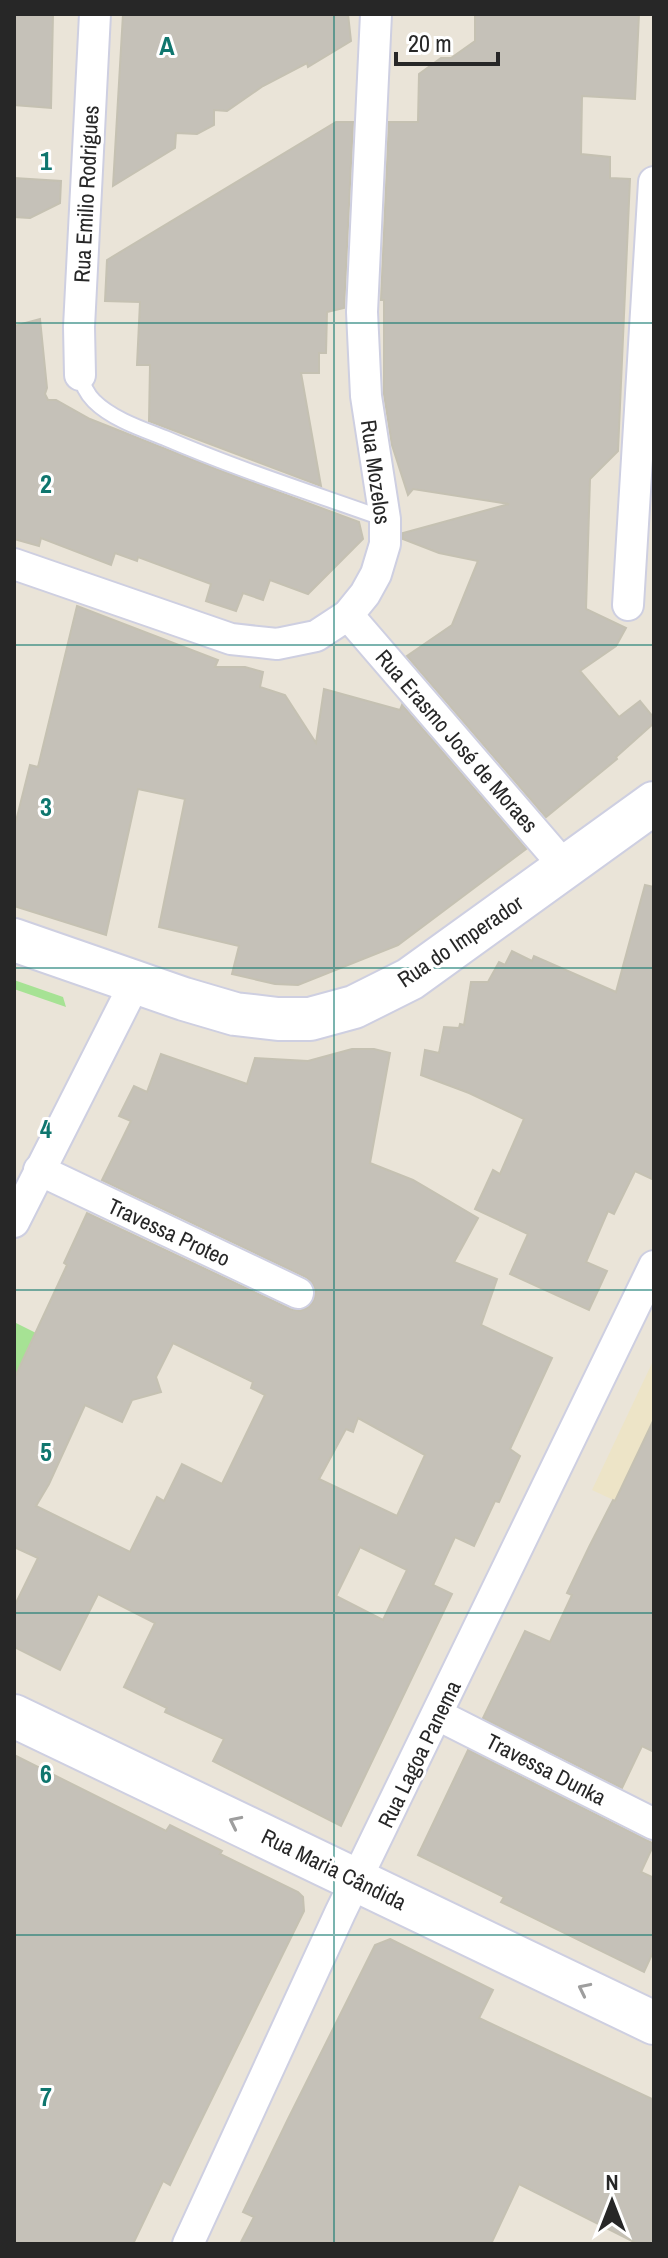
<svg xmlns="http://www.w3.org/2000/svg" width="668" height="2258" viewBox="0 0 668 2258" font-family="'Archivo Narrow',sans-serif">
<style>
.education{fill:#ede4c7}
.green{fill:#a6e294}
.building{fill:#c5c1b8;stroke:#c5c1b2;stroke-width:2;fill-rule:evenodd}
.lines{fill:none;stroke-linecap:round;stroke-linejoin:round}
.lane-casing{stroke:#cecfe1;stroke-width:18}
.street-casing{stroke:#cecfe1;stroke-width:34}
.secondary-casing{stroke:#cecfe1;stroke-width:46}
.lane{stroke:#fff;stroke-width:14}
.street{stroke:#fff;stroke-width:30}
.secondary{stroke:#fff;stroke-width:42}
.oneway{stroke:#9e9e9e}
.grid{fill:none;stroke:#0f766e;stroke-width:2;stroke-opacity:0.55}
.labels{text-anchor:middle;stroke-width:6;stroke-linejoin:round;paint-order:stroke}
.street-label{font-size:22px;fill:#272727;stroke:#fff}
.grid-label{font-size:26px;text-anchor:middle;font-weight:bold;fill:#0f766e;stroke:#fff;stroke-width:6;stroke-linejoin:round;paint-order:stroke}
</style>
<rect width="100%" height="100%" fill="#eae4d8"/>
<path class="education" d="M 654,1359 L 654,1519 L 592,1490 Z"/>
<g class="green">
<path d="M 14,980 L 63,997 L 66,1007 L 14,989 Z"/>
<path d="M 14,1322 L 36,1333 L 14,1379 Z"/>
</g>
<g class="building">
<path d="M 14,14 L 53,14 L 51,108 L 14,105 Z"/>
<path d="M 123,14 L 348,14 L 351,41 L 308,67 L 307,63 L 263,86 L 227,111 L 214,110 L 214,125 L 197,134 L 176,133 L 175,148 L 113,186 Z"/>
<path d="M 475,14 L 639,14 L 635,99 L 582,96 L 581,154 L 610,157 L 610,178 L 630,179 L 618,451 L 590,479 L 586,609 L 626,628 L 616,646 L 580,671 L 619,717 L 640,701 L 654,718 L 654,723 L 616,757 L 617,759 L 546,817 L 407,656 L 452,625 L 478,561 L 439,553 L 403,539 L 403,533 L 509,504 L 413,489 L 408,495 L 392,445 L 384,394 L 384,300 L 381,300 L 389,122 L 418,122 L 419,74 L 441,58 L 451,58 L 475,41 Z"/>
<path d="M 336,122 L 353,122 L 344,308 L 327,312 L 326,353 L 319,353 L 319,373 L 301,373 L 321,486 L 149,421 L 150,365 L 137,365 L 140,302 L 105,301 L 107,260 Z"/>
<path d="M 14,178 L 61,181 L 60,203 L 30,218 L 14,217 Z"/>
<path d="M 40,319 L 47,388 L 45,394 L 48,400 L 56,400 L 90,419 L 216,469 L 359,522 L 363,539 L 308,594 L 270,580 L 263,600 L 243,593 L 236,611 L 206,601 L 211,584 L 138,557 L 137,561 L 115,553 L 111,565 L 41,538 L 39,546 L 14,539 L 14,326 Z"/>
<path d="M 77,606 L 218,660 L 215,667 L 245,667 L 263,672 L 260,687 L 285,695 L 316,743 L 324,689 L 400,710 L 402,705 L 526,849 L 398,945 L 298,985 L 275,984 L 232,974 L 239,946 L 159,927 L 185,799 L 138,789 L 106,935 L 14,906 L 14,829 L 30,765 L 38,767 Z"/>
<path d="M 645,885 L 654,887 L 654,1180 L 635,1171 L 614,1214 L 608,1211 L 586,1262 L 607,1271 L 589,1310 L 510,1274 L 528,1234 L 475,1209 L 493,1170 L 500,1174 L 524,1119 L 469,1093 L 421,1075 L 425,1050 L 439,1053 L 444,1027 L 459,1028 L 460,1024 L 464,1025 L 471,982 L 488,982 L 499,962 L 505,965 L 512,951 L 532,961 L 534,956 L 616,992 Z"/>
<path d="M 352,1049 L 374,1049 L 390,1053 L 370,1163 L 413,1180 L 478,1218 L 454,1262 L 497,1279 L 481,1325 L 552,1358 L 510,1449 L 520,1456 L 499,1502 L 495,1501 L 474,1546 L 455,1537 L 433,1585 L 452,1594 L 341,1826 L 213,1761 L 224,1739 L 165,1712 L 167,1708 L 124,1687 L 155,1623 L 98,1594 L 60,1670 L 14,1647 L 14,1607 L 38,1558 L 14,1547 L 14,1379 L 67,1265 L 64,1263 L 87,1213 L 290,1309 L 300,1311 L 309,1307 L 314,1300 L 316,1291 L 312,1282 L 306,1277 L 102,1180 L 131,1121 L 119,1116 L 134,1086 L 147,1092 L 161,1054 L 247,1084 L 255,1058 L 308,1061 ZM 173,1343 L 253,1382 L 251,1388 L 265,1395 L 222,1484 L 182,1464 L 164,1501 L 157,1497 L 130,1552 L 36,1506 L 49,1484 L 85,1405 L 122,1422 L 132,1400 L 161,1392 L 156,1377 ZM 358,1418 L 425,1455 L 397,1516 L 319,1479 L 346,1429 L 353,1432 ZM 360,1547 L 407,1570 L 383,1620 L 336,1596 Z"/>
<path d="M 654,1419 L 654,1752 L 642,1746 L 622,1788 L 483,1718 L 525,1631 L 550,1642 L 572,1595 L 567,1593 L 589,1547 L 613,1500 L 615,1501 Z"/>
<path d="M 468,1750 L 654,1844 L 641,1872 L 654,1878 L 654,1950 L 644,1972 L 501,1902 L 504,1897 L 418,1855 Z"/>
<path d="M 14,1755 L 166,1831 L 170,1825 L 222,1851 L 220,1854 L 298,1892 L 303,1897 L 304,1911 L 192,2139 L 170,2185 L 163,2181 L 133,2244 L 14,2244 Z"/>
<path d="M 390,1939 L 493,1990 L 479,2018 L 654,2100 L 654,2244 L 638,2244 L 519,2184 L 491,2244 L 240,2244 L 254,2217 L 243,2212 L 288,2119 L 375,1945 Z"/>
</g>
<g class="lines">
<g class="lane-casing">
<path id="lane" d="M 80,375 C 83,385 86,393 94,401 C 112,419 142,429 165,438 C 237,469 312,493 385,519"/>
</g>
<g class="street-casing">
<g id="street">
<path d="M 80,375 L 79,327 L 95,14"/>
<path d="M 14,564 L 231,639 L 277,644 L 316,636 L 348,615 L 365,594 L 376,574 L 385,544 L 385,519 L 366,396 L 362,312 L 376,14"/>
<path d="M 628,605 L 654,182"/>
<path d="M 348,615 L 566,868"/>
<path d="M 39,1170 L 298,1293"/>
<path d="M 14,1222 L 136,981"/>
<path d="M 438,1715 L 654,1824"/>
<path d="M 188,2244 L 340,1913 L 654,1266"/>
</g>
</g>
<g class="secondary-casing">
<g id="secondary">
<path d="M 14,940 L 184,999 L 235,1014 L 278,1019 L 310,1019 L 354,1007 L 410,979 L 654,803"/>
<path d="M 14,1716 L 654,2023"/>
</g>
</g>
<use href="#lane" class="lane"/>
<use href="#street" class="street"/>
<use href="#secondary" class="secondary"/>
</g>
<defs><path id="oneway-chevron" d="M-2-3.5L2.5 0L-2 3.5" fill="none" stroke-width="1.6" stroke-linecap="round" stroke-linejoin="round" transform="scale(2)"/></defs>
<g class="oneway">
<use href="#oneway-chevron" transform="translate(235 1822) rotate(-154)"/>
<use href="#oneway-chevron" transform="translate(584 1989) rotate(-154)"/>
</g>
<path class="grid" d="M 334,14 L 334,2244M 14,323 L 654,323M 14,645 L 654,645M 14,968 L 654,968M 14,1290 L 654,1290M 14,1613 L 654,1613M 14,1935 L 654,1935"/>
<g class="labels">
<g class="street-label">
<text transform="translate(86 194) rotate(-87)" y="8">Rua Emilio Rodrigues</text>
<text transform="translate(376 472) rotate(82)" y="8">Rua Mozelos</text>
<text transform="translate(457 741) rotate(49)" y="8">Rua Erasmo José de Moraes</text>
<text transform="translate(460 941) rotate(-34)" y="8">Rua do Imperador</text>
<text transform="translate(169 1232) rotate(25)" y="8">Travessa Proteo</text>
<text transform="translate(419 1754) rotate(-64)" y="8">Rua Lagoa Panema</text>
<text transform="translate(546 1769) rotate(27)" y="8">Travessa Dunka</text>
<text transform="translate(334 1869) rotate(26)" y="8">Rua Maria Cândida</text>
</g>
</g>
<g class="grid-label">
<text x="167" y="55">A</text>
<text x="46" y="170">1</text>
<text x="46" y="493">2</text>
<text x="46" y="816">3</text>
<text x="46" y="1138">4</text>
<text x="46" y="1461">5</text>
<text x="46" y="1783">6</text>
<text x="46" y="2106">7</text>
</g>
<rect width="668" height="2258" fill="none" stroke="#272727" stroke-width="32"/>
<g transform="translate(612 2202)" stroke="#ffffff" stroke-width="6" paint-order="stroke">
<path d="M0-6L14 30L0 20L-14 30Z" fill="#272727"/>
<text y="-12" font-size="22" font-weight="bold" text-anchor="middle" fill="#272727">N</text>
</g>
<path d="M396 52v12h102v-12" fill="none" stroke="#272727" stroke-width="4"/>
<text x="408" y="52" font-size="24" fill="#272727" stroke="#ffffff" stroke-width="6" paint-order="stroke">20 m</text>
</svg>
